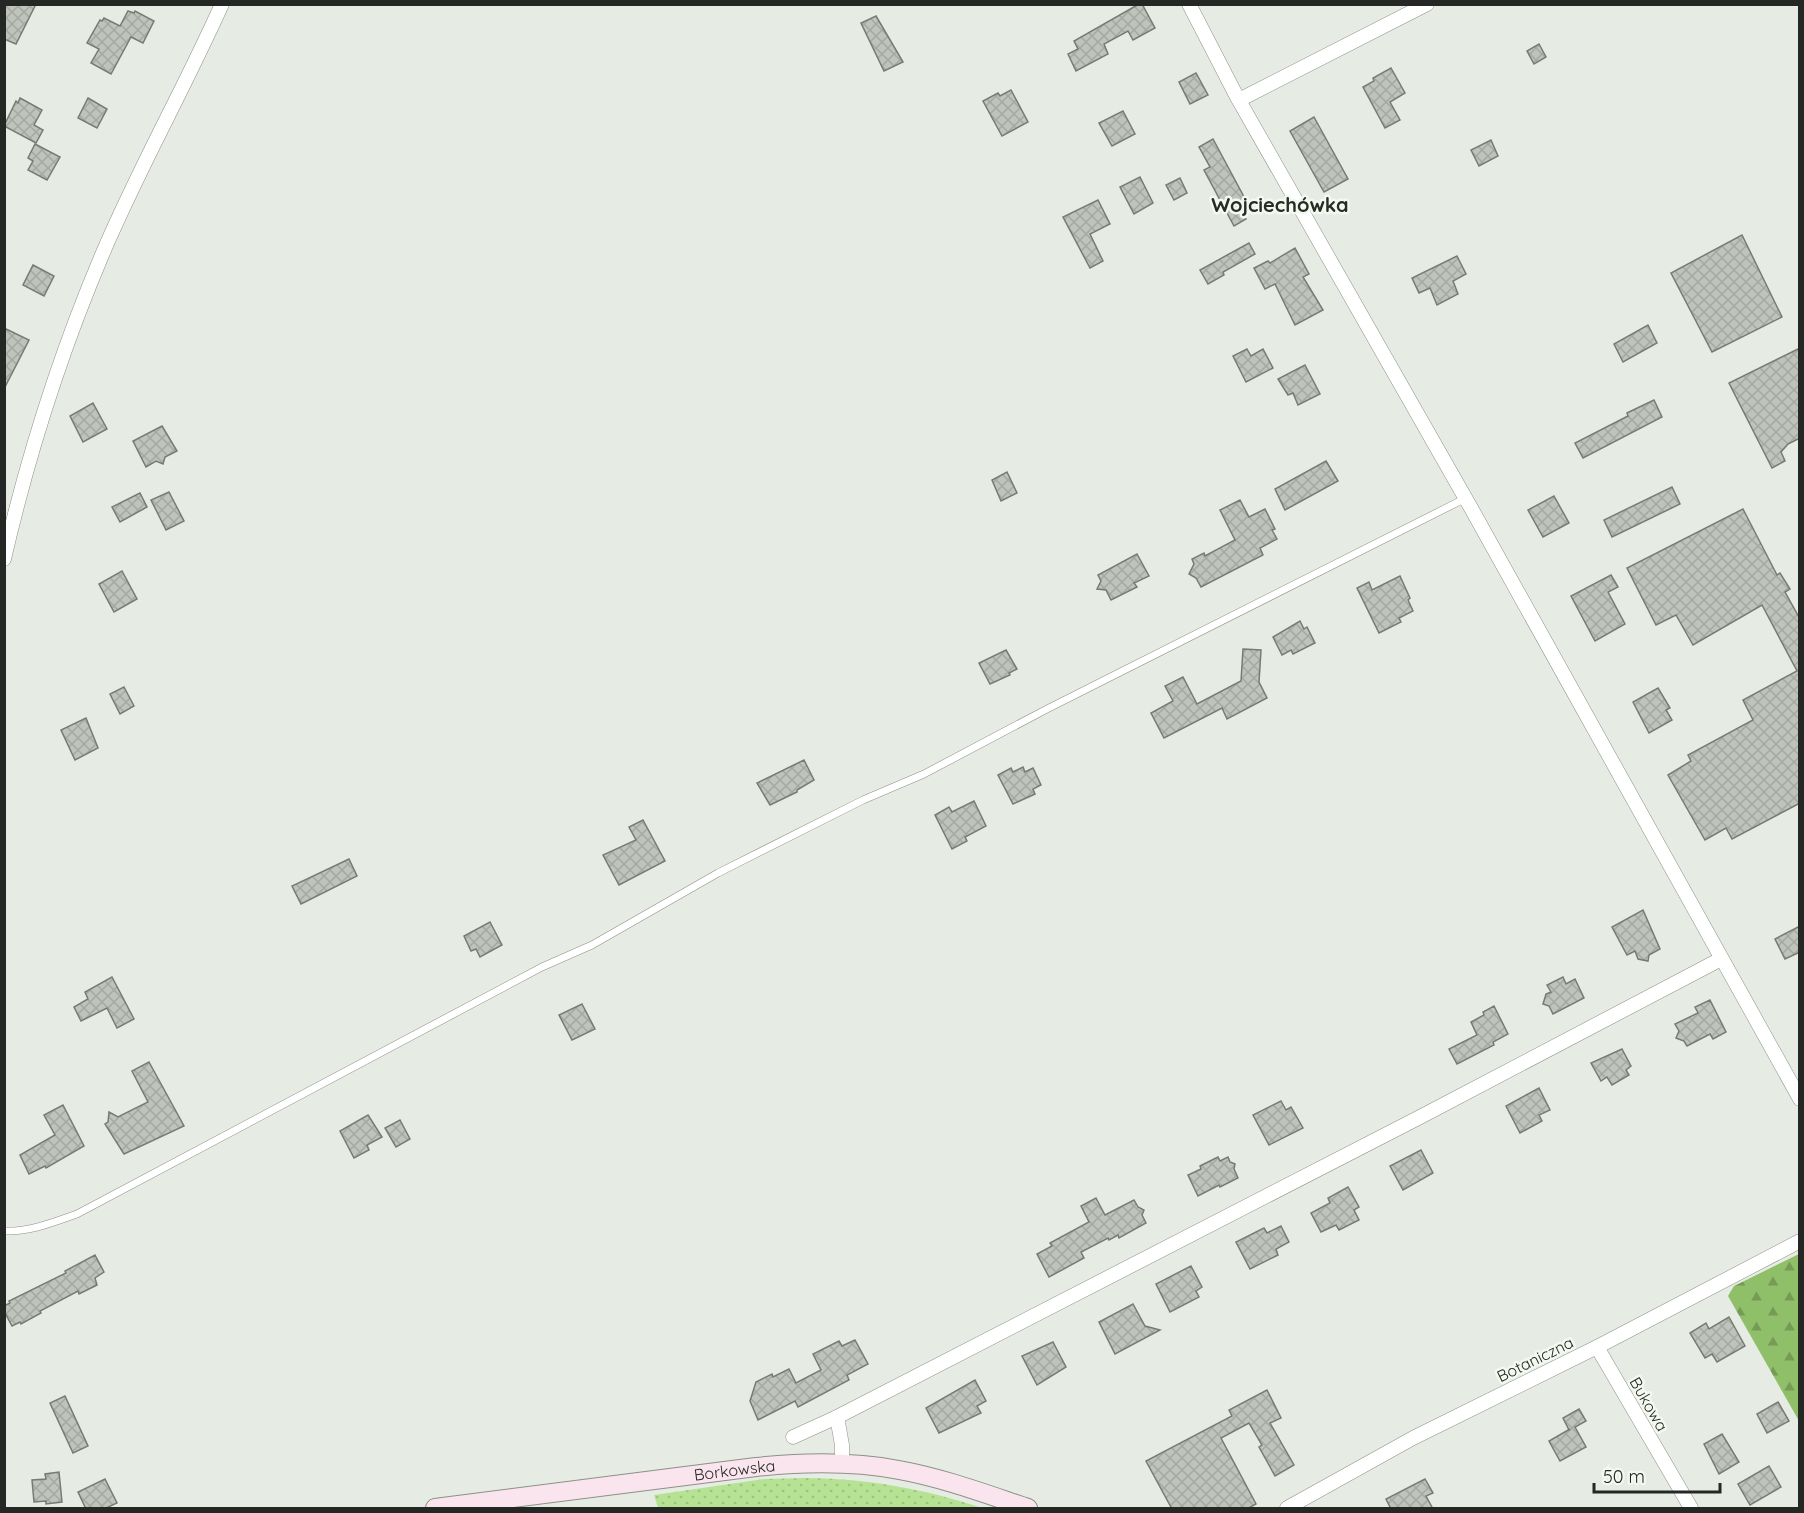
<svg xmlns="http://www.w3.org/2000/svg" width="1804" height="1513" viewBox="0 0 1804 1513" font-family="Quicksand,sans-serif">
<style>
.forest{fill:url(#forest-firs)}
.park{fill:url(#park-dots)}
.building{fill:url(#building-cross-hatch);stroke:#777b73;stroke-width:1.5}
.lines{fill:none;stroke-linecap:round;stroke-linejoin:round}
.lane-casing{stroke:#8c9188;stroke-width:8}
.street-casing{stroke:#8c9188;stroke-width:15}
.secondary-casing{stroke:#8c9188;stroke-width:20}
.lane{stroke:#fff;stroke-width:7}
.street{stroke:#fff;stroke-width:14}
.secondary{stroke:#fae4ee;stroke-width:18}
.labels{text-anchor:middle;stroke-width:5;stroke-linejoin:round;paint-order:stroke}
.street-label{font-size:16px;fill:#252724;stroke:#f4f9f0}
.quarter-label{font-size:20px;font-weight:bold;fill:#282c25;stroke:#f4f9f0}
</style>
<defs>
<pattern id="forest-firs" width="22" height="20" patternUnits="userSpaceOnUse" patternTransform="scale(1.5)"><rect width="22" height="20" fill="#8fbf68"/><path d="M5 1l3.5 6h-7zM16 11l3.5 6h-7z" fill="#759b55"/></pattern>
<pattern id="park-dots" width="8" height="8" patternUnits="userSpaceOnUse" patternTransform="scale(1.5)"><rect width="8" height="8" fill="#b6e393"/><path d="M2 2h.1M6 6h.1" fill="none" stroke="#9cc37f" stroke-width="1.8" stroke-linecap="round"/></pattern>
<pattern id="building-cross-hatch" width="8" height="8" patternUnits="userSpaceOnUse" patternTransform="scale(1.5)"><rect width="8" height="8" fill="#bfc4bb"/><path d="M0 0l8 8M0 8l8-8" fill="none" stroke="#a4a8a1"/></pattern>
</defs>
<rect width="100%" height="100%" fill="#e6ece3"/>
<path class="forest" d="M 1799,1254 L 1799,1421 L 1728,1296 L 1734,1286 Z"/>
<path class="park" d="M 804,1478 C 865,1478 925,1489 982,1508 L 658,1508 L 654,1495 L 764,1479 Z"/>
<g class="building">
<path d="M 4,4 L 36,4 L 16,44 L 4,39 Z"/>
<path d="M 1139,4 L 1142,4 L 1155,28 L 1133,40 L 1128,31 L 1104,44 L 1108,54 L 1076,71 L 1068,54 L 1078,49 L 1074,41 Z"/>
<path d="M 128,11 L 134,13 L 135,11 L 154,21 L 143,43 L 131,37 L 111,74 L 91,63 L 99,49 L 87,43 L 100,20 L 102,21 L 104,18 L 120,26 Z"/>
<path d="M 876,16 L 903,62 L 884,71 L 861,23 Z"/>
<path d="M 1539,44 L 1546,57 L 1534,64 L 1527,51 Z"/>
<path d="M 1391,68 L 1405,93 L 1390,102 L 1400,120 L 1385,128 L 1363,87 L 1374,81 L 1373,78 Z"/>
<path d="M 1196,73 L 1208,95 L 1190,104 L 1179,82 Z"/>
<path d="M 1011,90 L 1028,122 L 1002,136 L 983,101 L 998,93 L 1000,96 Z"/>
<path d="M 20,98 L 42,110 L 34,125 L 43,130 L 36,143 L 4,126 L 16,101 L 18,103 Z"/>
<path d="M 88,98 L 107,109 L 97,128 L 78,118 Z"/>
<path d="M 1123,111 L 1135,134 L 1112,146 L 1099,123 Z"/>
<path d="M 1314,117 L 1348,179 L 1324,192 L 1290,131 Z"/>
<path d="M 1213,139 L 1251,210 L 1243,214 L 1246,219 L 1234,226 L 1204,170 L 1210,167 L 1199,147 Z"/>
<path d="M 1491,140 L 1498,156 L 1479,166 L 1471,150 Z"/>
<path d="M 35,144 L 60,157 L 47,180 L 28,170 L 33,161 L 28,158 Z"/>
<path d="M 1140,177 L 1153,203 L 1134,214 L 1120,187 Z"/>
<path d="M 1180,178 L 1187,193 L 1174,200 L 1166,185 Z"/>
<path d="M 1098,200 L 1110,224 L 1090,234 L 1103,261 L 1090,268 L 1063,217 Z"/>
<path d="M 1742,235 L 1782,317 L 1712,352 L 1671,273 Z"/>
<path d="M 1249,243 L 1255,254 L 1223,272 L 1224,275 L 1208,284 L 1200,270 Z"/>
<path d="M 1295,248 L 1309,274 L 1303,277 L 1323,310 L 1295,325 L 1275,284 L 1265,289 L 1254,268 L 1268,261 L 1270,263 Z"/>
<path d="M 1457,256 L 1466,274 L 1453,281 L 1458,294 L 1437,305 L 1430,288 L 1419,293 L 1412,278 Z"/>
<path d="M 33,265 L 54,276 L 44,296 L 23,285 Z"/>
<path d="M 1648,325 L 1657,343 L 1623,362 L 1614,344 Z"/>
<path d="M 4,328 L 29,340 L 4,389 Z"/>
<path d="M 1800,348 L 1800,438 L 1788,444 L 1781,452 L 1785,461 L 1772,468 L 1729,383 Z"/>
<path d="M 1247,349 L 1251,356 L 1263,349 L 1273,368 L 1246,382 L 1233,356 Z"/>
<path d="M 1305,365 L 1320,394 L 1298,405 L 1293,393 L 1288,395 L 1278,379 Z"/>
<path d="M 1654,400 L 1662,417 L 1583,458 L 1575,443 L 1628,416 L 1627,413 Z"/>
<path d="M 93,403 L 107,429 L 83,442 L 70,416 Z"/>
<path d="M 162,426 L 177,451 L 165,457 L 163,464 L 156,461 L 146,467 L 133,441 Z"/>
<path d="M 1326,461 L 1338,481 L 1285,510 L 1275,489 Z"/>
<path d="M 1007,472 L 1017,493 L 1001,501 L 992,480 Z"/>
<path d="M 1672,487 L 1680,504 L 1612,537 L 1604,520 Z"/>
<path d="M 169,492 L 184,521 L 166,530 L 151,500 Z"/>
<path d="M 140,493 L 147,507 L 120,522 L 112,507 Z"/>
<path d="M 1554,496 L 1569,523 L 1543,537 L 1528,510 Z"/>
<path d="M 1240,500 L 1249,517 L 1265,509 L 1275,529 L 1272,530 L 1277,539 L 1260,548 L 1263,555 L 1201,587 L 1196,578 L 1189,574 L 1194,564 L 1192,559 L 1204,553 L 1205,556 L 1235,540 L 1220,510 Z"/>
<path d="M 1743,509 L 1777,575 L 1780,573 L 1790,589 L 1785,592 L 1800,619 L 1800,803 L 1732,839 L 1726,828 L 1705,840 L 1668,775 L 1691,761 L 1688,755 L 1753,720 L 1743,700 L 1797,671 L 1762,605 L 1693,645 L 1676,615 L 1656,625 L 1627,568 Z"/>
<path d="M 1137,554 L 1149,576 L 1134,583 L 1137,587 L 1111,600 L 1106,590 L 1097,589 L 1101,581 L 1098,575 Z"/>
<path d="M 122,571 L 137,599 L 114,612 L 99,584 Z"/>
<path d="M 1611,575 L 1618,587 L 1608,592 L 1625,624 L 1595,641 L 1571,596 Z"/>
<path d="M 1400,576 L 1410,598 L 1408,600 L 1413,611 L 1399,618 L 1401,622 L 1379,633 L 1357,588 L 1369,582 L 1372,590 Z"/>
<path d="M 1300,621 L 1304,629 L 1307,627 L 1315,643 L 1293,654 L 1291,650 L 1282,655 L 1273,637 Z"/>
<path d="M 1243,649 L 1261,650 L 1259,682 L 1267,698 L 1227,719 L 1222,708 L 1164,738 L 1151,713 L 1173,701 L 1165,686 L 1183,677 L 1197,704 L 1241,681 Z"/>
<path d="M 1006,650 L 1017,669 L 1009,673 L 1010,675 L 990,684 L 979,663 Z"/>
<path d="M 124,687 L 134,706 L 120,714 L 110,694 Z"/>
<path d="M 1658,688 L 1670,708 L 1666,710 L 1672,720 L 1649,733 L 1633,702 Z"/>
<path d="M 86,718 L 98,748 L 75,760 L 61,730 Z"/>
<path d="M 804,760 L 814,780 L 797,790 L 797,792 L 770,805 L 757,783 Z"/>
<path d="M 1023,767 L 1025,772 L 1033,768 L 1041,785 L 1033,789 L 1035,794 L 1013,804 L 998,775 L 1011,768 L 1013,772 Z"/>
<path d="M 974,801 L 986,826 L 965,837 L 967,841 L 952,849 L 935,815 L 949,807 L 952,812 Z"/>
<path d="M 643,820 L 665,861 L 619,885 L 603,855 L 636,840 L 629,827 Z"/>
<path d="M 349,859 L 357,876 L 301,904 L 292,886 Z"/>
<path d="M 1643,910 L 1660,949 L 1649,955 L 1648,961 L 1638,959 L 1635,951 L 1627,955 L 1612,927 Z"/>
<path d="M 490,922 L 502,945 L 480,957 L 476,949 L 471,951 L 464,936 Z"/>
<path d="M 1800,926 L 1800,952 L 1785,959 L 1775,939 Z"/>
<path d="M 112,977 L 134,1019 L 117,1028 L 107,1008 L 81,1021 L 74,1007 L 88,999 L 85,992 Z"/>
<path d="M 1563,977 L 1566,984 L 1575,979 L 1584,998 L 1553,1014 L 1549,1006 L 1543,1004 L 1546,994 L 1551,992 L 1547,985 Z"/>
<path d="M 1710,1000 L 1726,1032 L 1713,1039 L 1710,1034 L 1687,1046 L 1684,1041 L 1676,1038 L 1679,1031 L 1675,1024 L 1698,1013 L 1695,1007 Z"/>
<path d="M 582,1004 L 595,1029 L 572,1040 L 559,1015 Z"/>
<path d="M 1494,1006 L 1508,1034 L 1493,1042 L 1494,1045 L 1457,1064 L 1449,1049 L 1477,1035 L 1471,1022 L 1484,1015 L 1483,1012 Z"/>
<path d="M 1622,1049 L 1631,1066 L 1626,1070 L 1629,1075 L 1612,1085 L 1607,1077 L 1601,1081 L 1591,1063 Z"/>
<path d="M 149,1062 L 184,1126 L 124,1154 L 105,1124 L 108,1122 L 109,1112 L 118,1117 L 148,1102 L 132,1071 Z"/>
<path d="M 1539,1088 L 1550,1110 L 1539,1115 L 1542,1121 L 1520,1133 L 1506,1106 Z"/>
<path d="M 1281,1101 L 1286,1110 L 1291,1107 L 1303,1128 L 1269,1145 L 1253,1115 Z"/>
<path d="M 63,1105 L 84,1146 L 46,1168 L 45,1166 L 29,1174 L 20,1155 L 55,1135 L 44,1115 Z"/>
<path d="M 368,1115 L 382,1137 L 367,1145 L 369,1150 L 354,1158 L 340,1131 Z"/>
<path d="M 400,1120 L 410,1139 L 396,1147 L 385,1128 Z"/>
<path d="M 1421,1150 L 1433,1173 L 1403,1190 L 1390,1166 Z"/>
<path d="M 1218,1157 L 1220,1161 L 1228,1157 L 1230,1162 L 1235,1164 L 1234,1169 L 1238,1178 L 1220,1187 L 1219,1185 L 1198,1196 L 1188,1175 L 1201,1169 L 1200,1166 Z"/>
<path d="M 1348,1187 L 1359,1207 L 1354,1210 L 1359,1220 L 1339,1230 L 1336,1225 L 1321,1232 L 1311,1213 L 1330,1203 L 1328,1198 Z"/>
<path d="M 1096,1198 L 1105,1215 L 1134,1200 L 1138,1207 L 1144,1210 L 1142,1215 L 1146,1223 L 1119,1238 L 1118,1235 L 1109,1240 L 1108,1238 L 1081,1252 L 1084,1258 L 1049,1277 L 1037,1254 L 1052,1246 L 1050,1243 L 1089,1222 L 1081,1206 Z"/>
<path d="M 1281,1226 L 1289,1242 L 1276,1249 L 1278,1255 L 1250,1269 L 1236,1242 L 1264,1228 L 1267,1233 Z"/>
<path d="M 95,1255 L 104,1272 L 95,1278 L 97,1285 L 79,1294 L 78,1291 L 40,1311 L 41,1313 L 21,1324 L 20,1322 L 12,1326 L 4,1311 L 4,1306 L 10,1303 L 9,1301 L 66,1273 L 65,1271 Z"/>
<path d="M 1191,1266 L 1202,1287 L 1196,1291 L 1199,1297 L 1170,1312 L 1156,1284 Z"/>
<path d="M 1133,1304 L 1145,1326 L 1160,1330 L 1115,1354 L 1099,1322 Z"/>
<path d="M 1729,1317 L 1745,1346 L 1717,1362 L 1712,1354 L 1705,1358 L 1690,1333 L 1706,1323 L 1709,1329 Z"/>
<path d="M 855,1340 L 868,1364 L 847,1375 L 849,1380 L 798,1407 L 795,1401 L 758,1420 L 750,1401 L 756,1382 L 772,1374 L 773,1377 L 789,1369 L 796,1383 L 821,1370 L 813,1354 L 839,1341 L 842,1346 Z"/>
<path d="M 1053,1342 L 1066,1367 L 1037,1385 L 1022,1356 Z"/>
<path d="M 975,1380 L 986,1401 L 977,1406 L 981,1413 L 939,1433 L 926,1408 Z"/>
<path d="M 1267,1390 L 1281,1418 L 1270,1423 L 1294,1465 L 1275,1476 L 1259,1447 L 1262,1445 L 1249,1423 L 1221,1438 L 1256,1504 L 1247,1509 L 1172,1509 L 1146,1461 L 1232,1416 L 1229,1410 Z"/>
<path d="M 65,1396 L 88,1446 L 73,1453 L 50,1403 Z"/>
<path d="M 1778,1402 L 1789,1421 L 1767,1433 L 1757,1414 Z"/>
<path d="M 1579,1409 L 1586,1421 L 1575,1427 L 1586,1447 L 1560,1461 L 1549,1441 L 1570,1429 L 1569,1430 L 1563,1418 Z"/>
<path d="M 1722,1434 L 1739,1462 L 1719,1474 L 1704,1444 Z"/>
<path d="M 1769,1466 L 1781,1487 L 1750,1505 L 1738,1484 Z"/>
<path d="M 59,1472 L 62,1502 L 46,1504 L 46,1501 L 34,1502 L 32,1480 L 46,1479 L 45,1474 Z"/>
<path d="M 105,1479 L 117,1503 L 104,1509 L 86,1509 L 78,1492 Z"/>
<path d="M 1425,1479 L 1433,1493 L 1426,1496 L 1433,1509 L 1391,1509 L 1386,1499 Z"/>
</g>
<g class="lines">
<g class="lane-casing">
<path id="lane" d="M 4,1231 C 30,1232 54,1222 77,1214 L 542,967 L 592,945 L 718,873 L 863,800 L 924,774 L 1047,709 L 1466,498"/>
</g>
<g class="street-casing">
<g id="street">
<path d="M 1189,4 L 1237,97 L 1471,508 L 1800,1099"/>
<path d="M 1239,100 L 1427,4"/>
<path d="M 4,559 C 28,455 60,354 102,255 C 138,170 184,89 222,4"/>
<path d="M 1597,1347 L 1691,1508"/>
<path d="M 793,1437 L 837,1417"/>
<path d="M 842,1463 L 842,1445 L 837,1417 L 1422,1116 L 1721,959"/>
<path d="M 1287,1508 L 1413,1438 L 1597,1347 L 1800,1241"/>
</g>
</g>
<g class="secondary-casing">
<g id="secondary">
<path id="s1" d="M 435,1508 L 756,1467 C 804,1462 852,1461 899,1470 C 943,1478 986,1494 1028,1508"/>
</g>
</g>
<use href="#lane" class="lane"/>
<use href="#street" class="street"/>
<use href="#secondary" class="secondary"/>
</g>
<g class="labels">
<g class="street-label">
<text transform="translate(1535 1359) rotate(-26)" y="6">Botaniczna</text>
<text transform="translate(1649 1404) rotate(60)" y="6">Bukowa</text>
<text dy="6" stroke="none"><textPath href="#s1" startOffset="302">Borkowska</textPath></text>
</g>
<g class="quarter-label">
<text x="1280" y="212">Wojciechówka</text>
</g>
</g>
<rect width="1804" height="1513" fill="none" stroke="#252724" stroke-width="12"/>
<path d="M1594 1483v9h126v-9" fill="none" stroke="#252724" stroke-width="3"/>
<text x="1603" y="1483" font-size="18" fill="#252724" stroke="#f4f9f0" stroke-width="4.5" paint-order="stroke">50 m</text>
</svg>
